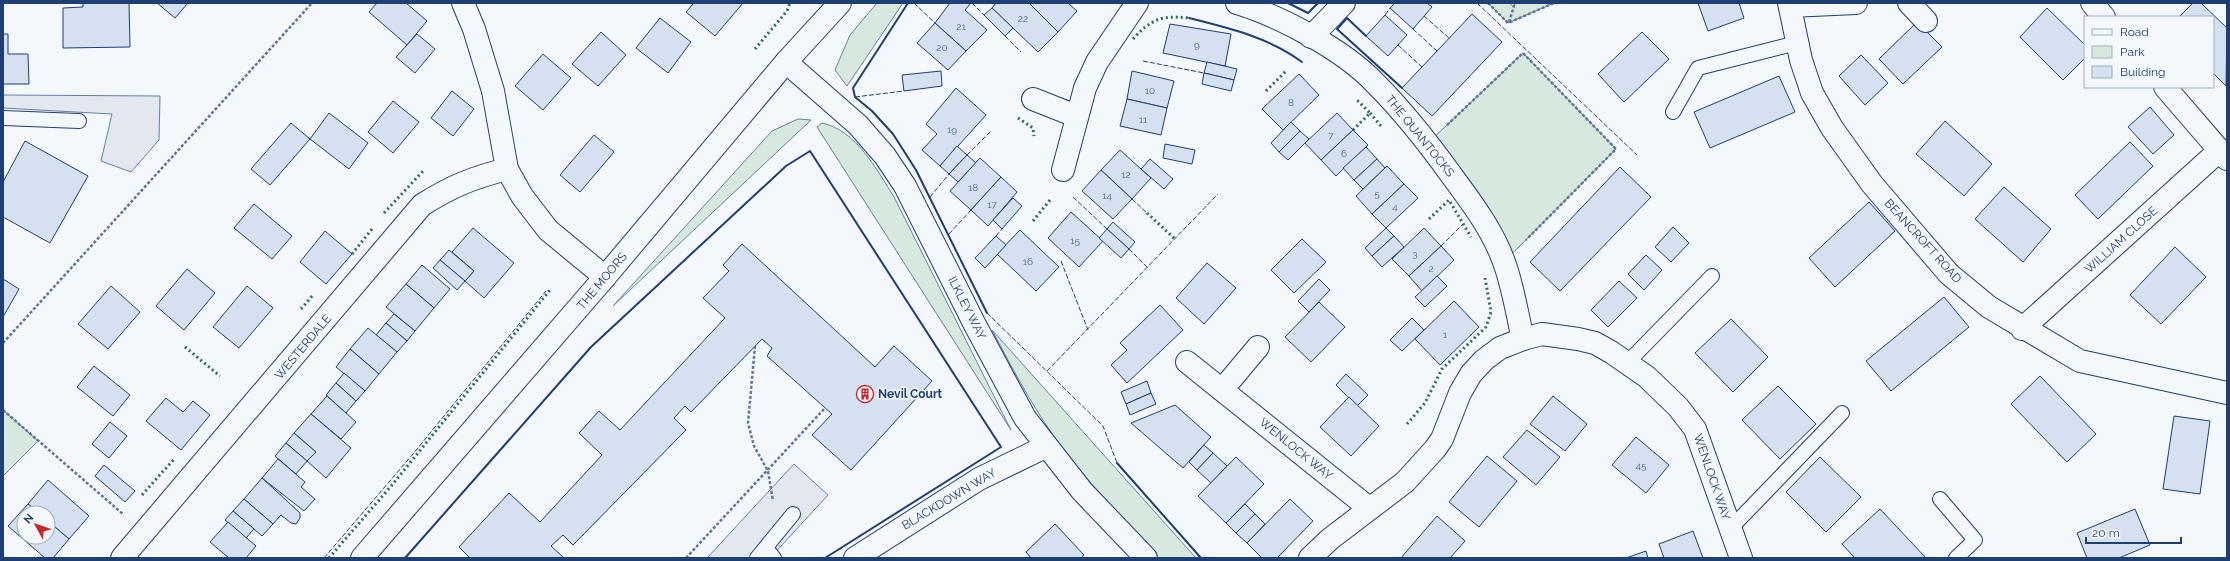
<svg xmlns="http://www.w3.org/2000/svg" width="2230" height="561" viewBox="0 0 2230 561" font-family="Raleway,sans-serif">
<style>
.green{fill:#d7e8df;stroke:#687fa3}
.parking{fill:#e3e8f0;stroke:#687fa3}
.building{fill:#d5e0f0;stroke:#1d3f73}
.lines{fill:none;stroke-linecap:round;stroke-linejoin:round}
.service-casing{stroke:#1d3f73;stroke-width:16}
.minor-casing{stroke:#1d3f73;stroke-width:24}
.tertiary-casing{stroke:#1d3f73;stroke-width:24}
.path{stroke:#5e769c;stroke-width:2.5;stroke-dasharray:3 2;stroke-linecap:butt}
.service{stroke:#f4f7fb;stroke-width:14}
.minor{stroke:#f4f7fb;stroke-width:22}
.tertiary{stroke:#f4f7fb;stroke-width:22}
.hedge{stroke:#2c6c60;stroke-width:3;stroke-dasharray:2 3;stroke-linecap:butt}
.fence{stroke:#1d3f73;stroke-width:1;stroke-dasharray:5 2;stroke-linecap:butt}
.wall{stroke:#1d3f73;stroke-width:2}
.labels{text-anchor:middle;stroke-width:3;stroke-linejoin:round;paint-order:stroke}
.number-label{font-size:10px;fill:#4b6792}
.street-label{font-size:12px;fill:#1d3f73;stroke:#f4f7fb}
.poi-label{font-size:12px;font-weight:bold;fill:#1d3f73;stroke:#f4f7fb;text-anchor:start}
</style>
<rect width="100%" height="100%" fill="#f4f7fb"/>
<g class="green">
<path d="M 877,3 L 903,3 L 847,86 L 835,70 L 850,35 Z"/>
<path d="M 1488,3 L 1509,3 L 1514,7 L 1515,3 L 1554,3 L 1508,23 Z"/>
<path d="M 1523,53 L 1616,149 L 1504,262 L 1428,143 Z"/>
<path d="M 798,119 L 811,120 L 613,306 L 772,131 Z"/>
<path d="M 822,123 C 856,130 877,170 894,197 L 1011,430 L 817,127 Z"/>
<path d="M 992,330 L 1196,558 L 1158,558 C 1123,518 1084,479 1053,435 C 1030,402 1011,366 992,330 Z"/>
<path d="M 3,410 L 38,441 L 3,476 Z"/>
</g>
<g class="parking">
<path d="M 3,95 L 160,96 L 159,140 L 131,172 L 101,161 L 112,114 L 3,108 Z"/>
<path d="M 794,464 L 828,495 L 770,558 L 707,558 Z"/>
</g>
<g class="building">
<path d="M 83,3 L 129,3 L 130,47 L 63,48 L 63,8 L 83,7 Z"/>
<path d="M 157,3 L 188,3 L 175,18 Z"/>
<path d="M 377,3 L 406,3 L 427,21 L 407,45 L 369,12 Z"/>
<path d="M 694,3 L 743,3 L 715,36 L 686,12 Z"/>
<path d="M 950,3 L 971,3 L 965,10 L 987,30 L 966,51 L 935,23 Z"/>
<path d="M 996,3 L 1029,3 L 1058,32 L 1038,52 L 992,8 Z"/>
<path d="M 1029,3 L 1068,3 L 1077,11 L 1058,32 Z"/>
<path d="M 1395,3 L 1427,3 L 1432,7 L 1413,29 L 1390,8 Z"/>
<path d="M 1698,3 L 1739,3 L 1744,18 L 1708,31 Z"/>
<path d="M 2193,3 L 2201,3 L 2227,28 L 2226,86 L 2213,73 L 2213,17 L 2179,17 Z"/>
<path d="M 992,8 L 1013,28 L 1005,36 L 984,15 Z"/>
<path d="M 2047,8 L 2085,45 L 2085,58 L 2063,80 L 2020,37 Z"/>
<path d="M 1472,14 L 1502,42 L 1432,116 L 1402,88 Z"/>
<path d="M 1385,15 L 1407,35 L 1388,56 L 1366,36 Z"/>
<path d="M 660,18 L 691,42 L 668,73 L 636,48 Z"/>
<path d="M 1917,22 L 1942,47 L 1903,84 L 1879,59 Z"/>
<path d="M 935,23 L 966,51 L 948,70 L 917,43 Z"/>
<path d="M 1170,24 L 1231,34 L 1225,66 L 1163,53 Z"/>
<path d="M 601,32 L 626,55 L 598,86 L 572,64 Z"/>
<path d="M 1642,32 L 1669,59 L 1624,102 L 1598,74 Z"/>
<path d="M 3,34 L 8,34 L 8,54 L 28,54 L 29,84 L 3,84 Z"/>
<path d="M 417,34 L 435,49 L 415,73 L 396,57 Z"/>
<path d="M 543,54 L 571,78 L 543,110 L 515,86 Z"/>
<path d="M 1861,55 L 1888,83 L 1865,105 L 1839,76 Z"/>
<path d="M 1207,62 L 1237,69 L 1234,80 L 1204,73 Z"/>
<path d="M 941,71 L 942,86 L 904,91 L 902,75 Z"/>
<path d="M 1132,71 L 1174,81 L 1167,108 L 1127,99 Z"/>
<path d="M 1204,73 L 1234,80 L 1231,91 L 1202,84 Z"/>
<path d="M 1299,74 L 1319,95 L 1283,130 L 1262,109 Z"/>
<path d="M 1779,76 L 1795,112 L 1710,148 L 1694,112 Z"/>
<path d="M 956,88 L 986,115 L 940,166 L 922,150 L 937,134 L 926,124 Z"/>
<path d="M 452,91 L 474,109 L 453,136 L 431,118 Z"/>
<path d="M 1127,99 L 1167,108 L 1161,135 L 1120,126 Z"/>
<path d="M 393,101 L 419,122 L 393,153 L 368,132 Z"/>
<path d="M 2150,107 L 2174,135 L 2153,154 L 2128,127 Z"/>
<path d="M 329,113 L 368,143 L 349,169 L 310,139 Z"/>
<path d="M 1337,113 L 1353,130 L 1321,160 L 1305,143 Z"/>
<path d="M 1945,121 L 1992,164 L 1964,196 L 1916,154 Z"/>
<path d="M 1291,122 L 1300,131 L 1279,152 L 1271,143 Z"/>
<path d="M 291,123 L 310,139 L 270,185 L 251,169 Z"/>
<path d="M 1353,130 L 1368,145 L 1336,176 L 1321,160 Z"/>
<path d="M 1300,131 L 1309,139 L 1288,160 L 1279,152 Z"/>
<path d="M 594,135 L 614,152 L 580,192 L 560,175 Z"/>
<path d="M 25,141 L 88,176 L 50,243 L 3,217 L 3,182 Z"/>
<path d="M 2130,142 L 2153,166 L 2098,219 L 2075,195 Z"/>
<path d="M 1165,144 L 1195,150 L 1192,164 L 1163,158 Z"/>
<path d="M 957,146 L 967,155 L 949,174 L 940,166 Z"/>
<path d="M 1366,147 L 1377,159 L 1354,180 L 1343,168 Z"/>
<path d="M 1120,150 L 1151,178 L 1132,199 L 1101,170 Z"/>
<path d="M 967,155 L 976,163 L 958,182 L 949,174 Z"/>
<path d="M 980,158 L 1001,177 L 971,210 L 950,191 Z"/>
<path d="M 1150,159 L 1173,179 L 1164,189 L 1141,169 Z"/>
<path d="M 1377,159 L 1385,168 L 1363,189 L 1354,180 Z"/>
<path d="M 1387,166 L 1404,184 L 1372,214 L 1356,196 Z"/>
<path d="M 1620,167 L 1651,197 L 1560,291 L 1530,262 Z"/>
<path d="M 1101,170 L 1132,199 L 1113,219 L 1082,191 Z"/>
<path d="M 1001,177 L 1017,192 L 988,226 L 971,210 Z"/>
<path d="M 1404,184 L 1418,198 L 1386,228 L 1372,214 Z"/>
<path d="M 2004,187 L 2051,229 L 2023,262 L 1975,219 Z"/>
<path d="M 1013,198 L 1022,206 L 1002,229 L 993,220 Z"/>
<path d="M 1869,202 L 1895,231 L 1835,287 L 1809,258 Z"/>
<path d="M 254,204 L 292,236 L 272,259 L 234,228 Z"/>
<path d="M 1071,212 L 1103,241 L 1079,267 L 1048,238 Z"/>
<path d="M 1113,222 L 1135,242 L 1129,249 L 1107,229 Z"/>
<path d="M 1673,227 L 1689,243 L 1671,262 L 1655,247 Z"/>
<path d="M 473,228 L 514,263 L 484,298 L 465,281 L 474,271 L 452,252 Z"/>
<path d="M 1386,228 L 1394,236 L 1372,256 L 1365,248 Z"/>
<path d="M 1424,228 L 1441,246 L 1409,276 L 1392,259 Z"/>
<path d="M 1107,229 L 1129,249 L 1121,258 L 1099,238 Z"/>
<path d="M 1020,230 L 1059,267 L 1036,291 L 997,254 Z"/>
<path d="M 325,231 L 352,254 L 326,284 L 300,262 Z"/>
<path d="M 996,236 L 1006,245 L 985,268 L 975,258 Z"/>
<path d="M 1394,236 L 1404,247 L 1382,267 L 1372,256 Z"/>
<path d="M 1302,239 L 1326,262 L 1294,293 L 1271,270 Z"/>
<path d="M 742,244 L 875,367 L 894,346 L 932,381 L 851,470 L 812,435 L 832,414 L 767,356 L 772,348 L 762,339 L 691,412 L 685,406 L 674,418 L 686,430 L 573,545 L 563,535 L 551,546 L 564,558 L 470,558 L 459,547 L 509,493 L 540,522 L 602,455 L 579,433 L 599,411 L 620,430 L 725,318 L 703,298 L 729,271 L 723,265 Z"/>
<path d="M 1441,246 L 1454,260 L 1422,291 L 1409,276 Z"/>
<path d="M 2175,247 L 2206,277 L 2161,324 L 2130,295 Z"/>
<path d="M 449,250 L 474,271 L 465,281 L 440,260 Z"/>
<path d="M 1646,255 L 1662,270 L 1644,290 L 1628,274 Z"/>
<path d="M 440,260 L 465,281 L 457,290 L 433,268 Z"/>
<path d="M 1207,263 L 1236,288 L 1204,324 L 1176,298 Z"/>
<path d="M 422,265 L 450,289 L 434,308 L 406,284 Z"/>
<path d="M 187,269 L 215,293 L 184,330 L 156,306 Z"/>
<path d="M 1437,276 L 1447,286 L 1425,307 L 1415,297 Z"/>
<path d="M 3,279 L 19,289 L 3,317 Z"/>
<path d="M 1319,279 L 1330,290 L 1309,312 L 1298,301 Z"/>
<path d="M 1619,281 L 1637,298 L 1608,327 L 1591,310 Z"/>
<path d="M 406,284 L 434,308 L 415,331 L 386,307 Z"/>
<path d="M 111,286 L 140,312 L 108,349 L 78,324 Z"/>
<path d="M 247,286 L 273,308 L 239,348 L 213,327 Z"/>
<path d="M 1944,297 L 1969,327 L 1891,391 L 1866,361 Z"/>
<path d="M 1454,301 L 1479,327 L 1440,365 L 1415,339 Z"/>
<path d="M 1319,302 L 1345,327 L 1311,362 L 1285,337 Z"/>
<path d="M 1160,305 L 1183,330 L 1127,383 L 1111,365 L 1127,350 L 1120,343 Z"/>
<path d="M 394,314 L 415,331 L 407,341 L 386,323 Z"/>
<path d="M 1412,318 L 1424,330 L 1402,351 L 1390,340 Z"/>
<path d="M 1731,319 L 1768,357 L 1733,392 L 1695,353 Z"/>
<path d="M 386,323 L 407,341 L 397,352 L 376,335 Z"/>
<path d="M 368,328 L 397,352 L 379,374 L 350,349 Z"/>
<path d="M 350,349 L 379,374 L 365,391 L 336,367 Z"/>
<path d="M 94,366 L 130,395 L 113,416 L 77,387 Z"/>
<path d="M 344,373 L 365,391 L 356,401 L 336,383 Z"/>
<path d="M 1346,374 L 1368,395 L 1357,406 L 1336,385 Z"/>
<path d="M 2040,376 L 2096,434 L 2067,462 L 2011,404 Z"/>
<path d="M 1147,381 L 1151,393 L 1126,404 L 1121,392 Z"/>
<path d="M 336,383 L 356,401 L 346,413 L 326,395 Z"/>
<path d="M 1778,386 L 1816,424 L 1780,459 L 1742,420 Z"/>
<path d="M 1151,393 L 1156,404 L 1130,415 L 1126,404 Z"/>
<path d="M 327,396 L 356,422 L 341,439 L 311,414 Z"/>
<path d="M 1553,396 L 1587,424 L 1565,451 L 1530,424 Z"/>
<path d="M 1349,397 L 1379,426 L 1351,456 L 1320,427 Z"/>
<path d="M 166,398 L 183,412 L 193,401 L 210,415 L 181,450 L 146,421 Z"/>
<path d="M 1175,405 L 1211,437 L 1183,468 L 1131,423 Z"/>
<path d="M 311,414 L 351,448 L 326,478 L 307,461 L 316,452 L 294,433 Z"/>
<path d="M 2174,416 L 2210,421 L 2200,494 L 2163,489 Z"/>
<path d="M 110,422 L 127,436 L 109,458 L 92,444 Z"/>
<path d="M 1527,430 L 1560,457 L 1536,485 L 1503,457 Z"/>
<path d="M 294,433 L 316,452 L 307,461 L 286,443 Z"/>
<path d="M 1636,437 L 1669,465 L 1646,493 L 1612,465 Z"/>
<path d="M 286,443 L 307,461 L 296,474 L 275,456 Z"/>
<path d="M 1204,445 L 1213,453 L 1197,470 L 1189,462 Z"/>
<path d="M 1213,453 L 1227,466 L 1211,483 L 1197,470 Z"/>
<path d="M 1487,456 L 1517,481 L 1479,527 L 1449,502 Z"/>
<path d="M 1236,457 L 1264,484 L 1226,523 L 1198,496 Z"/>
<path d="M 1820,457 L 1861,497 L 1826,532 L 1786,492 Z"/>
<path d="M 278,459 L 305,482 L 301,487 L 315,499 L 304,511 L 262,478 Z"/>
<path d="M 104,465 L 135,491 L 125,502 L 95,476 Z"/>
<path d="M 262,478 L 300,513 L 300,518 L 296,524 L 291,523 L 281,515 L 273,524 L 244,499 Z"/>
<path d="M 48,480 L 89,516 L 69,539 L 48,521 L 48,513 L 39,513 L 28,504 Z"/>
<path d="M 244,499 L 273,524 L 262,536 L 233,511 Z"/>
<path d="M 1290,499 L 1313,521 L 1277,558 L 1262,558 L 1247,543 Z"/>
<path d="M 28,504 L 39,513 L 24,513 L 24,537 L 48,537 L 48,521 L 69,539 L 53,558 L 45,558 L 8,526 Z"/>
<path d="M 1245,504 L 1255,514 L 1236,533 L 1226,523 Z"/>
<path d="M 1880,509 L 1926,558 L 1855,558 L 1842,544 Z"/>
<path d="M 2135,509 L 2150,545 L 2119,558 L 2087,558 L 2077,533 Z"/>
<path d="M 233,511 L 254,529 L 246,538 L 225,520 Z"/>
<path d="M 1255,514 L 1265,524 L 1247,543 L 1236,533 Z"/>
<path d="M 1437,516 L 1465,541 L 1450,558 L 1401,558 Z"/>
<path d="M 228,522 L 256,546 L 246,558 L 229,558 L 210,542 Z"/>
<path d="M 1055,524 L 1084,555 L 1081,558 L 1031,558 L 1026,552 Z"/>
<path d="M 1693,531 L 1703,558 L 1664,558 L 1659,544 Z"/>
<path d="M 1646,551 L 1648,558 L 1626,558 Z"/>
</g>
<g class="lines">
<g class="service-casing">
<g id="service">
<path d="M 1673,112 L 1698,68 L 1797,43"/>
<path d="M 3,118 L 79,121"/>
<path d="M 1628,362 L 1712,276"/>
<path d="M 1940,499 L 1975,540 L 1956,558"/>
<path d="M 1730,529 L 1842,413"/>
<path d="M 766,548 L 774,558"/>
<path d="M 757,558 L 793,514"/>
</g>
</g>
<g class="minor-casing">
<g id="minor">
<path d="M 463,3 L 474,29 L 493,91 L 507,169 L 522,196 L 548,230 L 605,277"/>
<path d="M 1237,3 C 1280,16 1344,50 1375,83 C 1404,112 1429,144 1452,176 C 1472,203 1493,231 1504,262 C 1513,286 1517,314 1523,339"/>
<path d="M 1789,3 L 1801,60 L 1812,93 L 1832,128 L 1872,184 L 1949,274 L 1989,307 L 2080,361 L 2227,393"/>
<path d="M 1909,3 L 1926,21"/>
<path d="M 2092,3 L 2104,17"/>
<path d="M 1790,6 L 1856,3"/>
<path d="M 1311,37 L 1344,3"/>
<path d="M 786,62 L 858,125 L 885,156 L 905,186 L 974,323 L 1025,418 L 1082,491 L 1146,558"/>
<path d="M 2165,87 L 2227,159"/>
<path d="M 1033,99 L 1076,116"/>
<path d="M 1063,170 L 1085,88 L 1097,62 L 1137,3"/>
<path d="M 2022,329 L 2220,150"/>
<path d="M 1187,362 L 1369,508"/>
<path d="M 1222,390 L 1258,347"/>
<path d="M 122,558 L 422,205 C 452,186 472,178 507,169"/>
<path d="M 855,558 L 979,479 L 1045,447"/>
<path d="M 1310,558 L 1330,539 L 1405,482 L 1435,449 L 1442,439 L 1460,393 L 1471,374 L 1484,360 L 1500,348 L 1523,339 L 1542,334 L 1578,339 L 1595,343 L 1611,352 L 1647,377 L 1678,407 L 1695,429 L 1741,558"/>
</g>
</g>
<g class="tertiary-casing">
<path id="tertiary" d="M 362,558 L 605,277 L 786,62 L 840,3"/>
</g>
<g class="path">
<path d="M 1488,3 L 1508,23 L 1554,3"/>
<path d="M 1509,22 L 1515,3"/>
<path d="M 1447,125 L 1523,53 L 1616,149 L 1526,240"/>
<path d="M 3,343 L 312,3"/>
<path d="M 755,346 L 748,423 L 754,446 L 768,471 L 773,501"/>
<path d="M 3,410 L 124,515"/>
<path d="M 686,558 L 825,408"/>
</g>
<use href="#service" class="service"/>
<use href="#minor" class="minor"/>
<use href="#tertiary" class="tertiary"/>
<g class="hedge">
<path d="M 1133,39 C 1151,19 1162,15 1189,18"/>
<path d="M 755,49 L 787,11 L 790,3"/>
<path d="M 1266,91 L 1286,71"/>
<path d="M 1370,113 L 1381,126"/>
<path d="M 1018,118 L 1033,128 L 1034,136"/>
<path d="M 1353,130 L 1370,113 L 1356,99"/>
<path d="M 384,213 L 424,170"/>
<path d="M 1147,213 L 1175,239"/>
<path d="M 1429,219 L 1449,200 L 1471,237"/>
<path d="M 1033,221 L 1050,200"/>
<path d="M 352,254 L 372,229"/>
<path d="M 301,309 L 313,295"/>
<path d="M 185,347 L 220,376"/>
<path d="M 1407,424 L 1425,403 L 1442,369 L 1486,327 L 1491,312 L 1485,278"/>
<path d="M 142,495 L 175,458"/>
<path d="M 329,558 L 392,485 L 550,290"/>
</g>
<g class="fence">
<path d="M 914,3 L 935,23"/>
<path d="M 972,3 L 984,15"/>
<path d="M 1477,3 L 1637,155"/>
<path d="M 1385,15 L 1390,8"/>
<path d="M 1424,16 L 1449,38"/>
<path d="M 1413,29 L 1437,51"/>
<path d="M 1005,36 L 1021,52"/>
<path d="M 1398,45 L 1422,67"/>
<path d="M 1143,61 L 1204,73"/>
<path d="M 855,97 L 904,91"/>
<path d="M 967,155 L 991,131"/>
<path d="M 930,197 L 949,174"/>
<path d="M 1073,197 L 1107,229"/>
<path d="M 1132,199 L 1147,213"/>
<path d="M 949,234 L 971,210"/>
<path d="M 996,236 L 1002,229"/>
<path d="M 1441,246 L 1463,224"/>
<path d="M 1129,249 L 1148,268"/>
<path d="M 1061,261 L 1088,330"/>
<path d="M 987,313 L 1103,426 L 1117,463"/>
<path d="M 1047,371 L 1218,194"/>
<path d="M 324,558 L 413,454 L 546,291"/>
</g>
<g class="wall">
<path d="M 908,3 L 853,88 L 855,97 L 872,111 L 893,134 L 916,170 L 987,313"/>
<path d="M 1288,3 L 1308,13 L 1318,3"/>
<path d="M 1189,18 C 1229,28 1268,37 1302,62"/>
<path d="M 1366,36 L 1347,18 L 1337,29 L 1402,88"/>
<path d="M 1117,463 L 1201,558"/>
<path d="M 405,558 L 591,347 L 786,166 L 810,151 L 1001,447 L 825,558"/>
</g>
</g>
<defs>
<g id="building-ring" transform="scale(0.9)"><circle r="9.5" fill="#f4f7fb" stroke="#c62828" stroke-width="1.5"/><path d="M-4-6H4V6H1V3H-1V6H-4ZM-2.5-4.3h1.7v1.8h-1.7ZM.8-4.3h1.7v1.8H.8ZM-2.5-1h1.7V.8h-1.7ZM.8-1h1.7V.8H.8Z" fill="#c62828"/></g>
</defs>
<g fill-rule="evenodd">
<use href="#building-ring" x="865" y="394"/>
</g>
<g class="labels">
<g class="number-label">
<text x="1023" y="22">22</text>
<text x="961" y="30">21</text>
<text x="1197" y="48">9</text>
<text x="942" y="51">20</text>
<text x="1150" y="94">10</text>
<text x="1291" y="106">8</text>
<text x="1143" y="123">11</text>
<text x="952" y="133">19</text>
<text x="1331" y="139">7</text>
<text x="1344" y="157">6</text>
<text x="1126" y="178">12</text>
<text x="973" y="191">18</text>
<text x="1377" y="197">5</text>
<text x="1107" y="199">14</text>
<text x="992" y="208">17</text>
<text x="1395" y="210">4</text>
<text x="1075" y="244">15</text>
<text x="1415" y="257">3</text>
<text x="1028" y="265">16</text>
<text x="1431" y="272">2</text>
<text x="1445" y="338">1</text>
<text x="1641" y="469">45</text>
</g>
<g class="street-label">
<text transform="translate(1420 136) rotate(51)" y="4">THE QUANTOCKS</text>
<text transform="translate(2121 240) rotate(-42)" y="4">WILLIAM CLOSE</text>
<text transform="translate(1923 241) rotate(48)" y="4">BEANCROFT ROAD</text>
<text transform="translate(602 281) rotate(-50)" y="4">THE MOORS</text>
<text transform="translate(967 308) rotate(63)" y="4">ILKLEY WAY</text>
<text transform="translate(303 347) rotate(-50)" y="4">WESTERDALE</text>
<text transform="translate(1296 449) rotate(39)" y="4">WENLOCK WAY</text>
<text transform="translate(1712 477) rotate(71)" y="4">WENLOCK WAY</text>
<text transform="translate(949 499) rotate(-31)" y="4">BLACKDOWN WAY</text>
</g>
<g class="poi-label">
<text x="878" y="398">Nevil Court</text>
</g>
</g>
<rect width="2230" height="561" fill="none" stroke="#1d3f73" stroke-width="8"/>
<rect x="2084" y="16" width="130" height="72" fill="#f4f7fb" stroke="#9eadc5"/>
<rect x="2092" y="29" width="20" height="6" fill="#f4f7fb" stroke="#9eadc5"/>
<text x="2120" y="36" font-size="12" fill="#1d3f73">Road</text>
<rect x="2092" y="46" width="20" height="12" fill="#d7e8df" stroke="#9eadc5"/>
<text x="2120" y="56" font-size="12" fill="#1d3f73">Park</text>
<rect x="2092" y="66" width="20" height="12" fill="#d5e0f0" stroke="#9eadc5"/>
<text x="2120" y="76" font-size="12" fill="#1d3f73">Building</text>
<g transform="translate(36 525) rotate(310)"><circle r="19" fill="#f4f7fb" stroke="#9eadc5"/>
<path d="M0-3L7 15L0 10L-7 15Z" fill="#c62828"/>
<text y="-6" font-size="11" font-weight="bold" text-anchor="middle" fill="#1d3f73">N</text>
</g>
<path d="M2086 537v6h95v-6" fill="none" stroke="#1d3f73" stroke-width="2"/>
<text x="2092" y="537" font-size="12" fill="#1d3f73" stroke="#f4f7fb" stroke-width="3" paint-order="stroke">20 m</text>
</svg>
